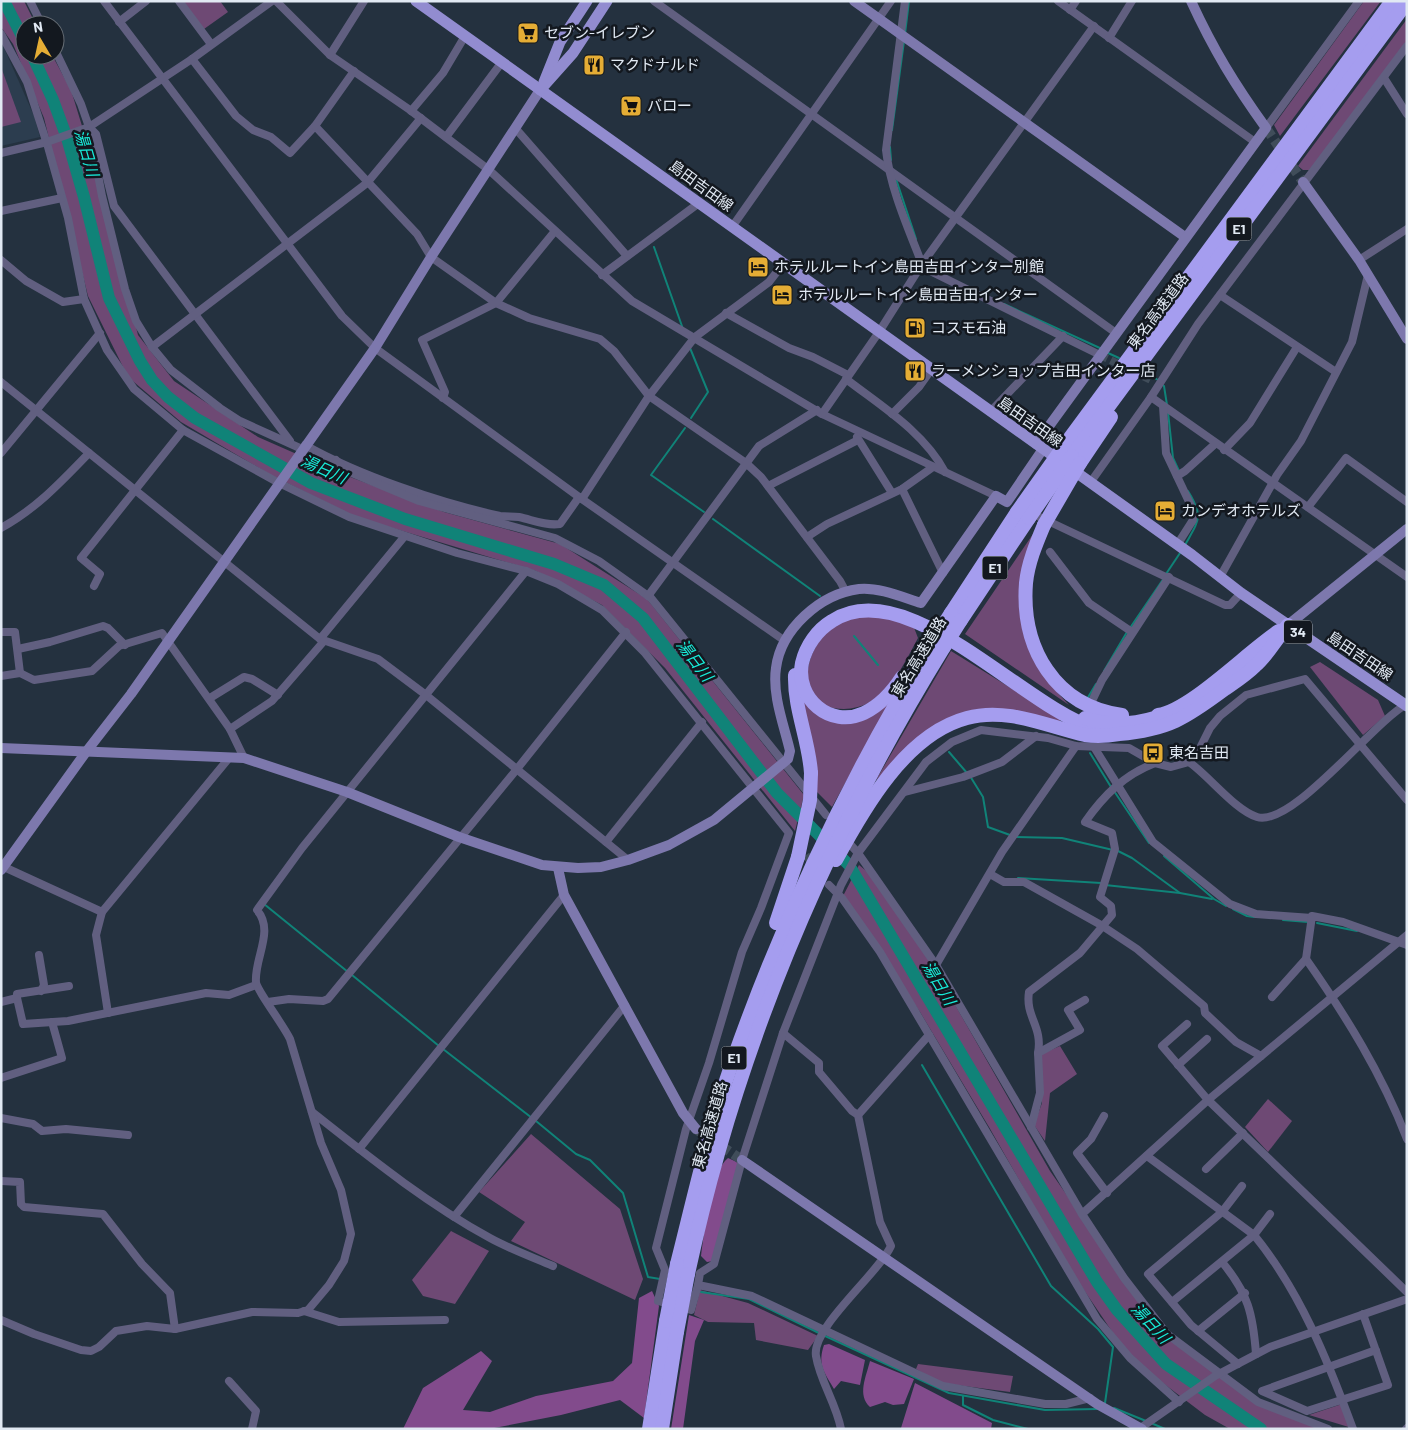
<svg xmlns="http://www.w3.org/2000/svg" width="1408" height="1430" viewBox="0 0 1408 1430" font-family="Barlow,'Noto Sans JP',sans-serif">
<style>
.built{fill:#2c3d4f}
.green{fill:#6e4974}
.forest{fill:#824b8c}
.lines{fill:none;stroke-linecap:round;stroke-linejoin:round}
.stream{stroke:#108378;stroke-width:2}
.river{stroke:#108378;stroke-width:12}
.street-tunnel{stroke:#404d5a;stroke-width:8;stroke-dasharray:8 4;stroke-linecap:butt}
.secondary-tunnel{stroke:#404d5a;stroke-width:10;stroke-dasharray:10 5;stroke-linecap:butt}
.street{stroke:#615f80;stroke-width:8}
.secondary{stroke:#7d78ad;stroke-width:10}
.primary{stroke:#928cd0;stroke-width:11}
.highway{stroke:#a59def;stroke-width:14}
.highway-bridge{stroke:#a59def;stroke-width:14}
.labels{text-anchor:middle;stroke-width:5;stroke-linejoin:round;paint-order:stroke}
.shield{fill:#13181f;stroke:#a3aab3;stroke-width:1}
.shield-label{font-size:14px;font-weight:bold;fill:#e1e9f3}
.poi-label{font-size:15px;fill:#e1e9f3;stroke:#13181f;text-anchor:start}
.street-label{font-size:15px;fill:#e1e9f3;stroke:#13181f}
.water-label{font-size:16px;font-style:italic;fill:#18ecd9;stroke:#13181f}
</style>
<rect width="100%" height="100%" fill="#24313f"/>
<path class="built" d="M 1,41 L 34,116 L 40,137 L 1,146 Z"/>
<g class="green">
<path d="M 1,1 L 24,1 L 36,25 L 25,25 L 25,55 L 52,55 L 71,90 L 101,188 L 138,335 L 174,381 L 258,437 L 342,474 L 444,512 L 560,544 L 647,599 L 804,795 L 795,831 L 665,668 L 602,605 L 536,571 L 356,517 L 271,475 L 181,422 L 128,377 L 88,296 L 44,118 L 13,44 L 1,27 Z"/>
<path d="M 183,1 L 220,1 L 228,12 L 204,29 Z"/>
<path d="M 1364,1 L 1381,1 L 1280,136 L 1274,125 Z"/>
<path d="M 1407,19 L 1407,41 L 1310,170 L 1303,170 L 1298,166 Z"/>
<path d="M 1,67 L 21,122 L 1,127 Z"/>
<path d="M 1033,534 L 1031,654 L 1055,690 L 1069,705 L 965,634 Z"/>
<path d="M 866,614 L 913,625 L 918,638 C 906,660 893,689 870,702 C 864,706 852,709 844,709 C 784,708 807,634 847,617 C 852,615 860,615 866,614 Z"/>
<path d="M 951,651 L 1061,719 L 1058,723 L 1006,712 L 924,735 L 876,780 Z"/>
<path d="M 1320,662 L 1378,700 L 1385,716 L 1363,735 L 1310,667 Z"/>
<path d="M 802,697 L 823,716 L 890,702 L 832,807 L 816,791 Z"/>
<path d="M 859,865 L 874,877 L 934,968 L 1050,1171 L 1120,1271 L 1185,1350 L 1266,1405 L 1322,1429 L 1230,1429 L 1205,1415 L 1130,1358 L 1069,1268 L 989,1127 L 920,1012 L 842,898 Z"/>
<path d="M 1060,1046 L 1077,1074 L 1050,1093 L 1045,1141 L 1034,1125 L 1042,1103 L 1039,1055 Z"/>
<path d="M 1268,1099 L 1292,1121 L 1268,1152 L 1245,1127 Z"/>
<path d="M 531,1134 L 620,1209 L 643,1279 L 635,1300 L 511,1241 L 525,1222 L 479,1192 Z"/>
<path d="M 451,1231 L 489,1251 L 455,1304 L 423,1296 L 412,1280 Z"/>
<path d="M 700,1290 L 748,1303 L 818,1336 L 808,1350 L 756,1340 L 754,1323 L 708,1322 L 694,1315 Z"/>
<path d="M 918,1364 L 1013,1376 L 1010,1392 L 941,1383 L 916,1369 Z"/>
<path d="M 1342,1404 L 1352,1428 L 1309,1415 Z"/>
</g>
<g class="forest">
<path d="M 728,1158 L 739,1163 L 713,1261 L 707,1262 L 701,1256 C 704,1234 711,1171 728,1158 Z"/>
<path d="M 652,1291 L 659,1306 L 644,1418 L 620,1400 L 561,1415 L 489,1429 L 403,1429 L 423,1388 L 481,1351 L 492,1361 L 463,1410 L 490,1412 L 536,1396 L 613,1381 L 632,1363 L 639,1298 Z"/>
<path d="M 689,1315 L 704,1320 L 695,1341 L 683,1429 L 671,1429 Z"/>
<path d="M 829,1344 L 865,1360 L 860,1385 L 841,1381 L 834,1389 C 825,1373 817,1365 824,1345 Z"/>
<path d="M 870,1361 L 914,1379 L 904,1404 L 893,1405 L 885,1402 L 870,1407 C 857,1395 866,1377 870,1361 Z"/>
<path d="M 915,1383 L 992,1423 L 991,1429 L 898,1429 L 901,1428 Z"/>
</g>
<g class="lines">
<g class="stream">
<path d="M 905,34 L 909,1"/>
<path d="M 892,130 L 904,41"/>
<path d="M 890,147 L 891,160"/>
<path d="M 896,179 L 916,239"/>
<path d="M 654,247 L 683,329"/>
<path d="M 926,261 L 933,269"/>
<path d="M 1004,304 L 1102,349"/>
<path d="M 690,348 L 708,392 L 691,418"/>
<path d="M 1108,353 L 1119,358"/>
<path d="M 1143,371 L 1158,380"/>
<path d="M 1161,384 L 1164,386 L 1167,405"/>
<path d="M 1168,412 L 1173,458 L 1179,471"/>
<path d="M 685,428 L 651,475 L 704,512"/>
<path d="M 713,519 L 820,596"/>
<path d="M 1185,545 C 1199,520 1204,517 1188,491"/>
<path d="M 1166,574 L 1180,553"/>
<path d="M 1130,628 L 1164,578"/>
<path d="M 854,636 L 878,665"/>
<path d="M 1104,671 L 1127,632"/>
<path d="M 1087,699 L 1096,684"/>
<path d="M 949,752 L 967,773"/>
<path d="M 1090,753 L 1111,787"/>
<path d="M 970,776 L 983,797 L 988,827 L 1010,835"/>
<path d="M 1114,791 L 1149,843"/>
<path d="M 1014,837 L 1062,838 L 1113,850"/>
<path d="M 1118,851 L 1132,858 L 1180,893"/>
<path d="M 1164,856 L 1214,899 L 1226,906"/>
<path d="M 1018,878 L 1101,883"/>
<path d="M 1105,885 L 1180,893 L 1212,899"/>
<path d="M 264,904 L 348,972"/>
<path d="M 1233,909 L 1247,916 L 1254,917"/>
<path d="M 1283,920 L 1308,922"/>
<path d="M 1317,923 L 1357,931"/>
<path d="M 352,975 L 439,1046"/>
<path d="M 443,1049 L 532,1118"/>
<path d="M 922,1065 L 1051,1286 L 1098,1329 L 1113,1347 L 1105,1403"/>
<path d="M 536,1121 L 576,1154 L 590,1160 L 623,1193 L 648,1277 L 660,1279"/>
<path d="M 701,1292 L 749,1299 L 819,1333"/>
<path d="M 823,1335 L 949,1393 L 1045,1410 L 1097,1409"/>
<path d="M 963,1396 L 963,1405 L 993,1420 L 1028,1429"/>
<path d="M 1114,1408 L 1146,1421"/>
<path d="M 1151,1423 L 1165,1429"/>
</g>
<g class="river">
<path d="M 4,1 L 25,42"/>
<path d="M 32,55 L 53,100 L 67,138 L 84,197 L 109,298 L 140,361 L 152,380 L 168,397 L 195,418 L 311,483 L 405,519 L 554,564 L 604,585 L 643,618 L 777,793 L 849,865 L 1097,1282 L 1117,1310 L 1166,1364 L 1261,1429"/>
</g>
<g class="street-tunnel">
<path d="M 1100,355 L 1151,380"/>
<path d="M 806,855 L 814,866"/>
</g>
<g class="secondary-tunnel">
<path d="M 1266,128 L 1303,182"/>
<path d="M 696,1129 L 742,1160"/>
</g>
<g class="street">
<path d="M 30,1 L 42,25"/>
<path d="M 104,1 L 342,316 L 375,348 L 579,497 L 785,641"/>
<path d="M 179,1 L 211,44"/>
<path d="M 276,1 L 330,55 L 410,110 L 489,170 L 632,301 L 822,414 L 996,496"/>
<path d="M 654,1 L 1116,333"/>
<path d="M 905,1 L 886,150 C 890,188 908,228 922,264"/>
<path d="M 1058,1 L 1255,142"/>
<path d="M 1070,10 L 1076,1"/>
<path d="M 119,22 L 146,1"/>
<path d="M 1,34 L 27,82 L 48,147 L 68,218 L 84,299 L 107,350 L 134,389 L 183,430 L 279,483 L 349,517 L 457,553 L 526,571 L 558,584 L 602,610 L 645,653 L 789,833 L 761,908 L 742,952 L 709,1063 L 686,1129 L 656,1248 L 665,1270 L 658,1301 L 691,1310 L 698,1285"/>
<path d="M 1109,38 L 1132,1"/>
<path d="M 55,50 L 81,104 L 89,127 L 102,196 L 125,289 L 136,321 L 152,347 L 171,370 L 220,408 L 240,421 L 302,449"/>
<path d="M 330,55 L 364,1"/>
<path d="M 192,59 L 236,116 L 253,130 L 271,137 L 290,153 L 315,126 L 417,234 L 431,257 L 496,303 L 529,318 L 600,339 L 614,351 L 649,396 L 746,463 L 761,477 L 840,581 L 846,592"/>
<path d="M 1384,78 L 1407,114"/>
<path d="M 411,111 L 443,73 L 465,36"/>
<path d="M 315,126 L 354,71"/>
<path d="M 89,127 L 96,134 L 114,206 L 290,441"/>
<path d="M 1266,128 L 1359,1"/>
<path d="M 516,129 L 627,256"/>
<path d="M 446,137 L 502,62"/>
<path d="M 1,153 L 47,142 L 89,127 L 192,59 L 272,1"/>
<path d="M 1,211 L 62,198"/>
<path d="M 732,227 L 891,1"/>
<path d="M 1,260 L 26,281 L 63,302 L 84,299"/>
<path d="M 1359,260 L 1407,229"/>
<path d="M 920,266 L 1100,355"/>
<path d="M 602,275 L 699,203"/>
<path d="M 1220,295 L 1336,372"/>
<path d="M 726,313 L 789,348 L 813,357 L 848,375"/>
<path d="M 152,347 L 367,183 L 421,118"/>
<path d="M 846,379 C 881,406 924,432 945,472"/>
<path d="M 1,382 L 320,639 L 378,659 L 426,695 L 628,860"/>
<path d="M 1151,397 L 1407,577"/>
<path d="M 443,398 L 445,392 L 422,340 L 496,303 L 555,231"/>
<path d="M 1163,406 L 1166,453 L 1192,508 L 1193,520 L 1177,545"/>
<path d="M 990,412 L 1063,336"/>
<path d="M 822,414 L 879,332 L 922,264 L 1094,26"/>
<path d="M 892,414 L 919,387 L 931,370"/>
<path d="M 857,437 L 892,493"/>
<path d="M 305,445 C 358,475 440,503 500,516 C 506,517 513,516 519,517 C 533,520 546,526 560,524 L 579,497"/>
<path d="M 1224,450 L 1250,423 L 1297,347"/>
<path d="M 1,453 L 100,333"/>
<path d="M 336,460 L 347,471 L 419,501 L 555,538 L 599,561 L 651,598 L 826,815"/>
<path d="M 1177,476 L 1185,471 L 1215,444"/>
<path d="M 1090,483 L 1151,397 L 1198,324 L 1407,46"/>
<path d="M 768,486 L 858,440"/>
<path d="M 902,489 L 943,573"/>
<path d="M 582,499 L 649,396 L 695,337 L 769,282 L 783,264"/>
<path d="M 1308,507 L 1346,458 L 1407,502"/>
<path d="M 1029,512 L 1225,605 L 1230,605 L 1241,593"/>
<path d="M 1,528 C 36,509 62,481 89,453"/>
<path d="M 807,537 L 827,524 L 902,489 L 933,467"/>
<path d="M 1050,552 L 1089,603 L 1132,632"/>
<path d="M 1220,577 L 1277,475 L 1301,441 L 1352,342 L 1368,275"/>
<path d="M 94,586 L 100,574 L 81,558 L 183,430"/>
<path d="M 648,596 L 759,446 L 817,410"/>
<path d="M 1,632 L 15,632 L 20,673"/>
<path d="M 320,639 L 404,537"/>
<path d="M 18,649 L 50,642 L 103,626 L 108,628 L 125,645"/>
<path d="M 1,676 L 20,673 L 34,680 L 92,671 L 119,646 L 162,633 L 230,729 L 244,758"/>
<path d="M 210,698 L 244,677 L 252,679 L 278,695"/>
<path d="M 1092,701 L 1102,680 L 1169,577"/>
<path d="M 230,729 L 272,701 L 324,641"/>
<path d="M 1094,747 L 1153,842 L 1230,904 L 1256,914 L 1312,918"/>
<path d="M 1189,762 C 1209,776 1235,810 1257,817 C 1292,828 1374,721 1407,704"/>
<path d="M 905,792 L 963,777 L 1002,762 L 1036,736"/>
<path d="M 606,842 L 702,722"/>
<path d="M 849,843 L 858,853 L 926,762 L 952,742 L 981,730 L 1048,738 L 1076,746 L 1129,748 L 1155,763 L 1171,767 L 1189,762 L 1198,752 L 1210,728 L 1220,716 L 1246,695 L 1305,679 L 1407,800"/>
<path d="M 4,867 L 102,912 L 229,758"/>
<path d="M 990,874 L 1004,882 L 1024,882 L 1101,925 L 1137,949 L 1204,1006 L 1205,1013 L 1236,1042 L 1261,1056"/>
<path d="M 829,885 L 842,898 L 880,952 L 1097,1319 L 1130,1358 L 1179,1402"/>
<path d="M 102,912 L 96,935 L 108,1013"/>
<path d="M 1407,945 L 1343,922 L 1312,916 L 1306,959 C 1346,1016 1382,1074 1407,1139"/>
<path d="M 39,955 L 44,985 L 41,991"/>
<path d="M 936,965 L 1002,852 L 1076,746"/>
<path d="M 1272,997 L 1306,959"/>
<path d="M 17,998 L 17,994 L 69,986"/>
<path d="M 1,1002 L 17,998 L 23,1024 L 68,1021 L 206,993 L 229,995 L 256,985"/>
<path d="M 268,1002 L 289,999 L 323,1001 L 328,999 L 517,769 L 626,632"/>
<path d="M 1187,1024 L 1162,1046 L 1208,1100 L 1407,1292"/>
<path d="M 783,1033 L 819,1063 L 819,1072 L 852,1111 L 858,1115 L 880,1222 L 891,1246 C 878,1274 811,1328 816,1356 C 820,1381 836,1403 841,1429"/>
<path d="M 1038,1053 C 1043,1026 1025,1017 1029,992 L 1080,953 L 1112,915 L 1111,906 L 1100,897 L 1115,849 L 1112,833 L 1085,822 C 1104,795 1124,775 1155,763"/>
<path d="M 1178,1065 L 1207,1039"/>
<path d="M 1,1078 L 62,1058 L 52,1022"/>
<path d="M 312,1112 C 369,1157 426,1203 490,1238 C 510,1249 532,1257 553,1266"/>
<path d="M 858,1115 L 929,1035"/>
<path d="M 1104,1116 L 1091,1139 L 1077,1153 L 1107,1193"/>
<path d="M 1,1118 L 33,1124 L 42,1131 L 66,1129 L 128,1135"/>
<path d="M 1031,1127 L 1040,1093 L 1038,1053 L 1080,1030 L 1068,1010 L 1085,1000"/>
<path d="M 359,1149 L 564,895"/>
<path d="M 1147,1156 L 1254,1235 C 1300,1291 1328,1361 1353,1429"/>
<path d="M 1206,1169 L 1243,1133"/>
<path d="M 1,1181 L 20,1182 L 21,1204 L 24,1207 L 103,1214 L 142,1264 L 170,1293 L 175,1329"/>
<path d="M 1082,1214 L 1208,1100 L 1407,935"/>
<path d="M 454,1217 L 625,1005"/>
<path d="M 1222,1262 C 1248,1293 1253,1314 1256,1354"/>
<path d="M 1172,1302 L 1254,1235 L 1270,1214"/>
<path d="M 304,1311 L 339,1322 L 445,1320"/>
<path d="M 1363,1314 L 1388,1385 L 1307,1411 L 1262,1391 L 1376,1350"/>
<path d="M 1,1320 L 34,1334 L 81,1350 L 91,1351 L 99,1347 L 116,1331 L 147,1326 L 175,1329 L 252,1312 L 298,1313 L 308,1310 L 329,1285 L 344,1261 L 351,1234 L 341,1190 L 321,1143 L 290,1039 C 284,1026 256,989 256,982 C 254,958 275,931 257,910 L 302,848 L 526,571"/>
<path d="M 1198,1331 L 1245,1293"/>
<path d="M 1238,1364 L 1191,1325 L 1148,1274 L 1222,1212 L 1242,1186"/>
<path d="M 229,1381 L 256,1411 L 252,1429"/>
<path d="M 1090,1398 L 1066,1404 L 1045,1404 L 943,1386 L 752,1296 L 698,1285 L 700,1273 L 714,1264 L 742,1160 L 783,1033 L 841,885 L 858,853 L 936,965 L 1082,1214 L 1124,1278 L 1167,1334 L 1258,1402 L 1328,1429"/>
<path d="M 1139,1429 L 1215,1376 L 1270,1347 L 1407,1299"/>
<path d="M 1406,1429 L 1407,1428"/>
</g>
<g class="secondary">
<path d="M 854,1 L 1185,237"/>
<path d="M 1303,182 L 1359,260 L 1407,339"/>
<path d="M 1036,444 L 1266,128 C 1235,85 1213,49 1191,1"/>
<path d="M 1288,625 L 1407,529"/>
<path d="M 1,748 L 244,758 L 347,792 L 459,837 L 542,865 L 578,868 L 601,867 L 628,860 L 669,845 L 714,820 L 788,759 L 790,751 C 784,725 772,695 776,668 C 781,629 820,594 859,589 C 879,587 902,597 921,603 L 996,496 L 1007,502 L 1043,449"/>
<path d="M 558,868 L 564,895 L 683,1113 L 696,1129"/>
<path d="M 1,870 L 86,752 L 131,694 L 375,348 L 431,257 L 540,90"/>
<path d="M 742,1160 L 1097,1404 L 1142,1429"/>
</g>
<g class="primary">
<path d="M 416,1 L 1192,555 L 1241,593 L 1407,706"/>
<path d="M 544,82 L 560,42 L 587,1"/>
<path d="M 540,90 L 573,53 L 607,1"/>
</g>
<g class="highway">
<path d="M 1061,450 L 1392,1"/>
<path d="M 1072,456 L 1407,2"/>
<path d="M 1080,463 L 1111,417"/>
<path d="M 1044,525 C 1036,544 1028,563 1026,583 C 1021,648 1055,706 1122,715"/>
<path d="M 951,613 L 1017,512"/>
<path d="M 961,620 L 1029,518"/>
<path d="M 795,675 C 794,709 809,740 811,773"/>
<path d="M 902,677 C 893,691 879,706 864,713 C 830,729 795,698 802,663 C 806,646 817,630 832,621 C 907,572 1024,708 1096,729"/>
<path d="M 1158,715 C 1191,710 1248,651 1279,631"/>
<path d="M 1085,718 C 1111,727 1141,724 1166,714"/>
<path d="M 836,860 C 864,808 906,734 967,718 C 1007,707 1046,726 1085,735 C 1097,737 1108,736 1119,734 C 1168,730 1186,718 1225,689 C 1235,682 1246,675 1255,666 C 1268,655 1277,638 1288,625"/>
<path d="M 776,923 L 798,857"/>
<path d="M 677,1264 C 694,1197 709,1129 732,1063 C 784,915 850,776 932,643"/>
<path d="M 688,1274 C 736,1049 823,843 944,647"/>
<path d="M 649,1429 L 666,1321"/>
<path d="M 662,1429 L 677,1332"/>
</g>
<g class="highway-bridge">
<path d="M 1017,512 L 1061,450"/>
<path d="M 1029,518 L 1072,456"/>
<path d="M 1044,525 L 1080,463"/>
<path d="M 932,643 L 951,613"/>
<path d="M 944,647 L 961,620"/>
<path d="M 798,857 L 810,800 L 811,773"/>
<path d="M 666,1321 L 677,1264"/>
<path d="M 677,1332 L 688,1274"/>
</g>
</g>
<defs>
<g id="supermarket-square" transform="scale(1.125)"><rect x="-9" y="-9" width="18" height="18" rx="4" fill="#e5ad35" stroke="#13181f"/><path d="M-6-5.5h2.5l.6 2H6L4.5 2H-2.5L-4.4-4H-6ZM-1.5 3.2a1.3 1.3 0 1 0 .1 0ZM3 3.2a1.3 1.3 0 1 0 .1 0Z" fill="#111"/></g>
<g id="restaurant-square" transform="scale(1.125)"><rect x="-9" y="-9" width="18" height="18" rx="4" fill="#e5ad35" stroke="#13181f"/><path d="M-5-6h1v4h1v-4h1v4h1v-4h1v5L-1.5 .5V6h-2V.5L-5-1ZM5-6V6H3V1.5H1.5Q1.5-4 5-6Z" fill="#111"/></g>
<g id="hotel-square" transform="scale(1.125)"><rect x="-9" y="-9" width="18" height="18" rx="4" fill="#e5ad35" stroke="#13181f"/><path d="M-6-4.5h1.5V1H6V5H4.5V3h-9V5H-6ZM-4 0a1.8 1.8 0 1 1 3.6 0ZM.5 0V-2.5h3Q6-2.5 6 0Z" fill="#111"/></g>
<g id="fuel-square" transform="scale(1.125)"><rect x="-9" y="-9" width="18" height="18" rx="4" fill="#e5ad35" stroke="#13181f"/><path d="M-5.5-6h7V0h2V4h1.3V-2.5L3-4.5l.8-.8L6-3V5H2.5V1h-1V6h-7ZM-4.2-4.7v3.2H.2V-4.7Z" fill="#111"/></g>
<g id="bus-square" transform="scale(1.125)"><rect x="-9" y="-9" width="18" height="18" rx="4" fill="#e5ad35" stroke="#13181f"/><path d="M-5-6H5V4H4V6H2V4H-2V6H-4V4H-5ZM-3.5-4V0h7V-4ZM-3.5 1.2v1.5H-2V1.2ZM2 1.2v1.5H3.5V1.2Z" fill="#111"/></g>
</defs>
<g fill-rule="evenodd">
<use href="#supermarket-square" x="528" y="33"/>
<use href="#restaurant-square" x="594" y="65"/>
<use href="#supermarket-square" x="631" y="106"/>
<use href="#hotel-square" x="758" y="267"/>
<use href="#hotel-square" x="782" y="295"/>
<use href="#fuel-square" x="915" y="328"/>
<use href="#restaurant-square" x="915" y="371"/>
<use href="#hotel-square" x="1165" y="511"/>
<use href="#bus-square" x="1153" y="753"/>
</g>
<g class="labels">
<g class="shield">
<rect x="1226.5" y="217.5" width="25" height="23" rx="4"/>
<rect x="982.5" y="556.5" width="25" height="23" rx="4"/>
<rect x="1284" y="620.5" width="28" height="23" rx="4"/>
<rect x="721.5" y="1046.5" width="25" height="23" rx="4"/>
</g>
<g class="shield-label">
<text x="1239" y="234">E1</text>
<text x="995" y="573">E1</text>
<text x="1298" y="637">34</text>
<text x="734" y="1063">E1</text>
</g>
<g class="poi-label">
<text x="544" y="38">セブン-イレブン</text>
<text x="610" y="70">マクドナルド</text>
<text x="647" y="111">バロー</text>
<text x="774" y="272">ホテルルートイン島田吉田インター別館</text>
<text x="798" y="300">ホテルルートイン島田吉田インター</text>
<text x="931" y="333">コスモ石油</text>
<text x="931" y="376">ラーメンショップ吉田インター店</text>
<text x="1181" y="516">カンデオホテルズ</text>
<text x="1169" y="758">東名吉田</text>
</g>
<g class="street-label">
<text transform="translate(701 186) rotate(36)" y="5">島田吉田線</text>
<text transform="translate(1158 311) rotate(-53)" y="5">東名高速道路</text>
<text transform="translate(1030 422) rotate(35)" y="5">島田吉田線</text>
<text transform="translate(1360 656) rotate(34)" y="5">島田吉田線</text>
<text transform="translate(919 657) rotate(-59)" y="5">東名高速道路</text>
<text transform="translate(710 1125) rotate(-74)" y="5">東名高速道路</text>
</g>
<g class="water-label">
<text transform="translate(87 153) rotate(74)" y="6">湯日川</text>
<text transform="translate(324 469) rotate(24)" y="6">湯日川</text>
<text transform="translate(695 660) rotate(53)" y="6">湯日川</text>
<text transform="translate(939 983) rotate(59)" y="6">湯日川</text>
<text transform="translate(1151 1323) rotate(47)" y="6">湯日川</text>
</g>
</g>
<rect width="1408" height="1430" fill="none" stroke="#e1e9f3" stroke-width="5"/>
<g transform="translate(40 40) rotate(351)"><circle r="24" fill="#13181f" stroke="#656c74"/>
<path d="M0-4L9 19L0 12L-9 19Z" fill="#e5ad35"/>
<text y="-8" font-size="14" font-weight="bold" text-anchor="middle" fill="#e1e9f3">N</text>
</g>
</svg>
